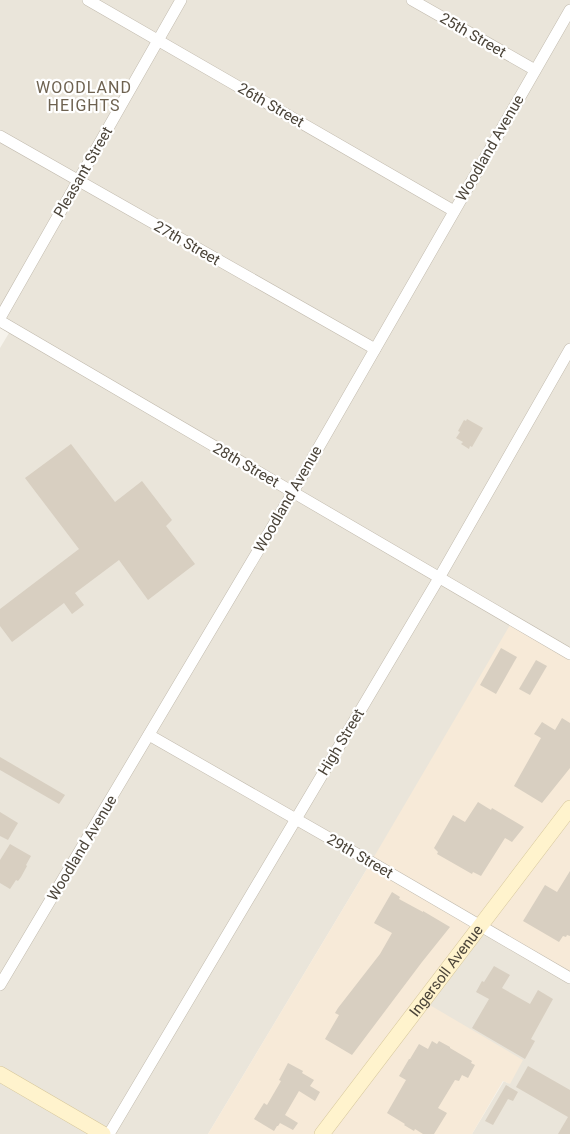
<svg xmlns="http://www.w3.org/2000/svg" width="570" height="1134" viewBox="0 0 570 1134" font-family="Roboto,sans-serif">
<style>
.residential{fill:#eae5da}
.commercial{fill:#f7ead8}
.building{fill:#d8cfc1}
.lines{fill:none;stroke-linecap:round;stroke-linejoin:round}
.street-casing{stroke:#c2bbae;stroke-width:12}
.secondary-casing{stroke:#d6c79b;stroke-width:16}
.street{stroke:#fff;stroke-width:11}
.secondary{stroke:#fff3cd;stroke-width:15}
.labels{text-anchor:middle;stroke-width:4.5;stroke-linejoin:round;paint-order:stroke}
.street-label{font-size:15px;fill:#4b4439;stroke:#fff}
.neighbourhood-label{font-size:16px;letter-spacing:1px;fill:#6e6250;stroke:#fff}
</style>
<rect width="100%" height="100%" fill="#f6f3ec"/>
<g class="residential">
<path d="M 0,0 L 570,0 L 570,646 L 567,652 L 371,862 L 208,1134 L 0,1134 L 0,348 L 12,328 L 0,321 Z"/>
<path d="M 481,926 L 570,978 L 570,1134 L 472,1134 L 504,1081 L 509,1084 L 423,1001 Z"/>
</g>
<path class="commercial" d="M 513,620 L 567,652 L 570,646 L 570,978 L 481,926 L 423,1001 L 523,1060 L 510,1084 L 503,1081 L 472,1134 L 208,1134 L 371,862 Z"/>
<g class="building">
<path d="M 467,419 L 483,428 L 472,447 L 470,446 L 469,449 L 461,444 L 463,442 L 456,438 L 460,432 L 458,431 L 464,420 L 466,421 Z"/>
<path d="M 71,444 L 115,502 L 142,481 L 172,520 L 166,526 L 195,564 L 148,600 L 119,560 L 75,593 L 84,605 L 72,614 L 64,603 L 12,642 L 0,626 L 0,609 L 79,549 L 25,478 Z"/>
<path d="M 501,648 L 517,657 L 496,694 L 480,685 Z"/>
<path d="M 536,660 L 547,666 L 530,695 L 519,689 Z"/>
<path d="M 562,718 L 570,723 L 570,768 L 542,803 L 514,786 L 541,738 L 534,734 L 542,722 L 555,730 Z"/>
<path d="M 0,757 L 65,795 L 59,804 L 0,770 Z"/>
<path d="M 478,802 L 491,810 L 492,808 L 524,827 L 512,842 L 505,838 L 481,876 L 473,872 L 472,874 L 437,854 L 438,852 L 434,848 L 453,815 L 465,822 Z"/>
<path d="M 0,812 L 18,823 L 8,840 L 0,836 Z"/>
<path d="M 10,844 L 31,856 L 26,865 L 27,866 L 21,877 L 18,881 L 16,880 L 10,889 L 0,883 L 0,860 Z"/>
<path d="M 570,871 L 570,936 L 567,935 L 566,937 L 563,936 L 559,942 L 523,921 L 545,885 L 557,892 Z"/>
<path d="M 392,892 L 400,897 L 399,899 L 423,912 L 423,911 L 450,927 L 422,962 L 352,1055 L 325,1039 L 339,1015 L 335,1013 L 338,1008 L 380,954 L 392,933 L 374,923 Z"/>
<path d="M 494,966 L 510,975 L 502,988 L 530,1004 L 538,990 L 553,999 L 531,1039 L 535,1041 L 525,1059 L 472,1028 L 489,999 L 476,992 L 482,981 L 484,982 Z"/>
<path d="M 432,1041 L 437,1044 L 439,1041 L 450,1047 L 450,1048 L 472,1061 L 471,1063 L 475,1065 L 468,1078 L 462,1075 L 459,1081 L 455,1080 L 438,1108 L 447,1113 L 434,1134 L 423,1134 L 415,1129 L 414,1131 L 404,1125 L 405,1124 L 387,1113 L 406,1080 L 399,1076 L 409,1059 L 410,1059 L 419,1044 L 428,1049 Z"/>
<path d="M 288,1063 L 303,1071 L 302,1073 L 314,1080 L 310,1086 L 320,1092 L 315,1101 L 299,1091 L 285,1115 L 298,1123 L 293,1130 L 280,1123 L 278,1126 L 277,1126 L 274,1131 L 254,1119 L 264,1103 L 267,1105 L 281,1081 L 279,1080 Z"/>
<path d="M 528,1066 L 570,1090 L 570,1134 L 558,1134 L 568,1117 L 516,1087 Z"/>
<path d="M 506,1085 L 518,1092 L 513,1101 L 508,1099 L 493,1125 L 485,1121 Z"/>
</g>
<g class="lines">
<g class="street-casing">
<g id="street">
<path d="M 88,0 L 454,211"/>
<path d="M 412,0 L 535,70"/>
<path d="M 0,136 L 375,349"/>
<path d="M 0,318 L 181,0"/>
<path d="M 0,321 L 570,654"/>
<path d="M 149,735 L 371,862 L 570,978"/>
<path d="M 0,985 L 293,492 L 570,10"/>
<path d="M 109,1134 L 439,578 L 570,349"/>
</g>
</g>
<g class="secondary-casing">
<g id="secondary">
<path d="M 0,1074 L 103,1134"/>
<path id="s1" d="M 322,1134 L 570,808"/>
</g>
</g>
<use href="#street" class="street"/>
<use href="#secondary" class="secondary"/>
</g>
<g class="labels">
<g class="street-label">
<text transform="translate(473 35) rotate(30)" y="5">25th Street</text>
<text transform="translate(271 105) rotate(30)" y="5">26th Street</text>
<text transform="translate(490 148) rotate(-60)" y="5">Woodland Avenue</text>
<text transform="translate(83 172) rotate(-60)" y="5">Pleasant Street</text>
<text transform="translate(187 243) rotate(30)" y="5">27th Street</text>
<text transform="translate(246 465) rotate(30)" y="5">28th Street</text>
<text transform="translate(288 499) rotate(-60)" y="5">Woodland Avenue</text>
<text transform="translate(341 742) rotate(-59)" y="5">High Street</text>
<text transform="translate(82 848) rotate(-59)" y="5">Woodland Avenue</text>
<text transform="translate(360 856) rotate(30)" y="5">29th Street</text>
<text dy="5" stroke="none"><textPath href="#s1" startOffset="205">Ingersoll Avenue</textPath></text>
</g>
<g class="neighbourhood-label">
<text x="84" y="93">WOODLAND<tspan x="84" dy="18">HEIGHTS</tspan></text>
</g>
</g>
</svg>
